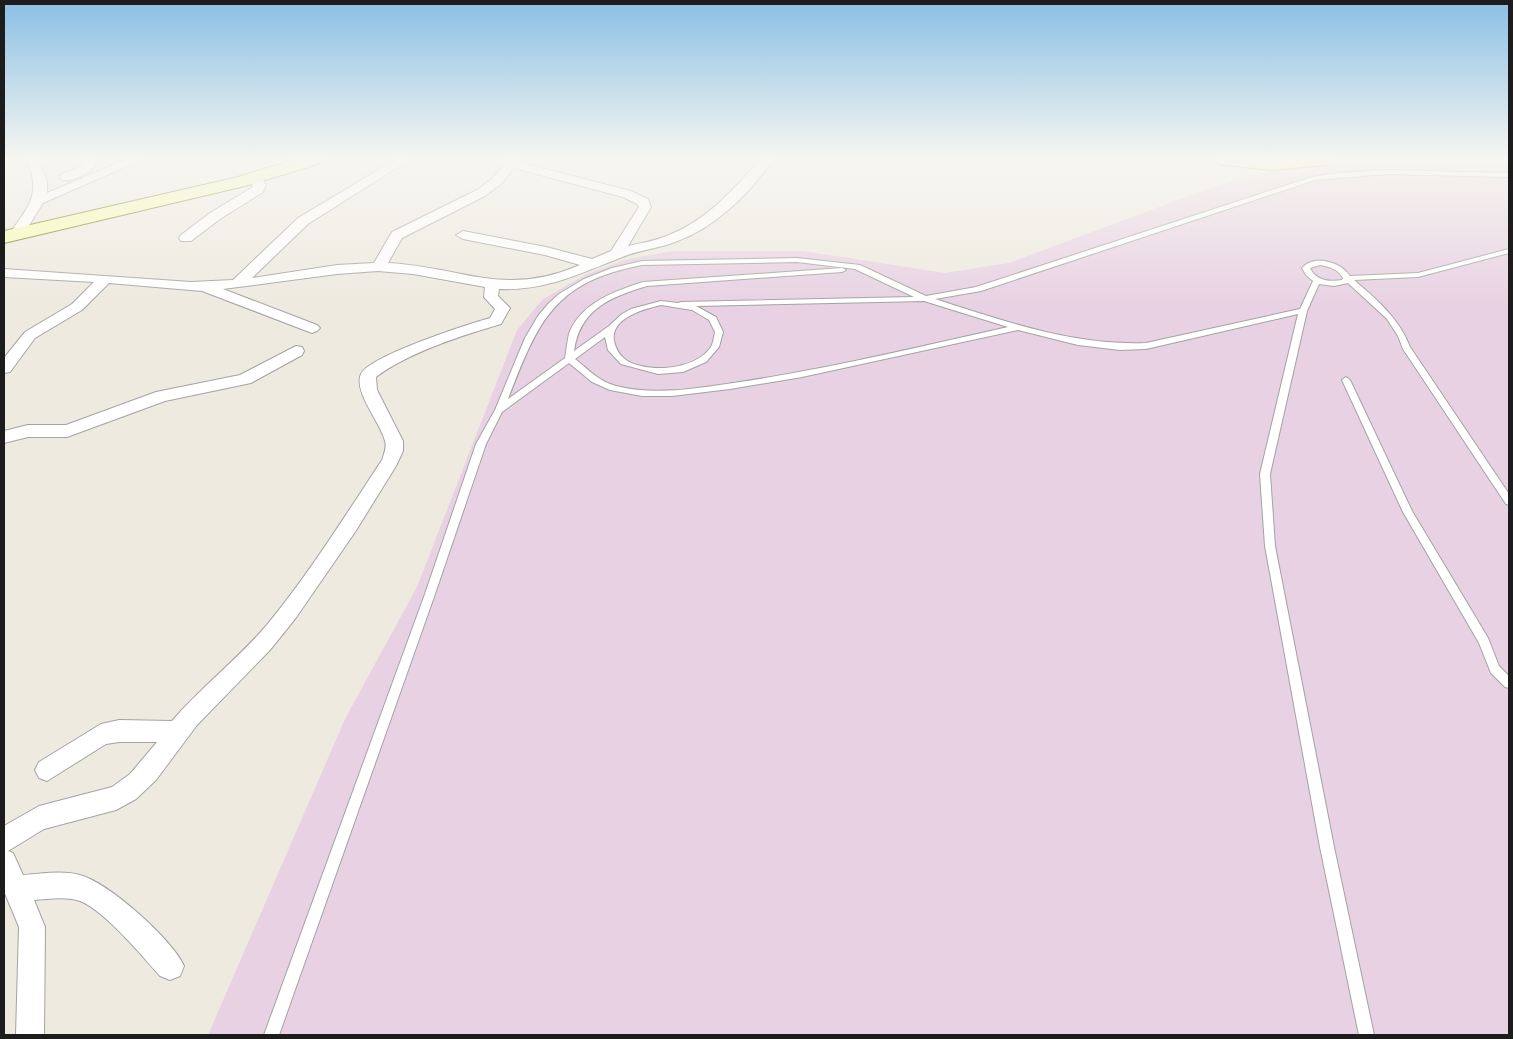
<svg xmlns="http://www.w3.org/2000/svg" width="1513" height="1039" viewBox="0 0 1513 1039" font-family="Jost,sans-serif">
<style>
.industrial{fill:#e8d1e3}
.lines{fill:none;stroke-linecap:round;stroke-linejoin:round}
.lane-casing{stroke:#a3a3a3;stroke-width:2}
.street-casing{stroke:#a3a3a3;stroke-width:2}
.secondary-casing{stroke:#667500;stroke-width:2}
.lane{fill:#fff;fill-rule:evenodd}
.street{fill:#fff;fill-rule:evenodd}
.secondary{fill:#f8feae;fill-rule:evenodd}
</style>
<rect width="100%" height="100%" fill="#eeeae0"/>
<path class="industrial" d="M 1364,160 L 1453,160 L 1509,163 L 1509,1035 L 208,1035 L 345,719 L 417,587 L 517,330 L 543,299 L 585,275 L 624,260 L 672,251 L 803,251 L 945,273 L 1009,263 L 1210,188 L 1261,174 L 1338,162 Z"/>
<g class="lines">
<g class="lane-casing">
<g id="lane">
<path d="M 1504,160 L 1509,160 L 1509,165 L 1507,164 Z"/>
<path d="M 1387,170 L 1509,173 L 1509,177 L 1387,174 L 1315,180 L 981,291 L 935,299 C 1004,321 1073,346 1146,343 L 1300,309 L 1313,281 L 1306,275 L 1302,268 C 1314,254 1341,262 1350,276 L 1418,273 L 1509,249 L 1509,253 L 1418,277 L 1354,280 C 1377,300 1399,318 1410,347 L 1509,494 L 1509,505 L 1506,504 L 1403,349 L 1398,336 L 1387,319 L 1348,283 L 1334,286 L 1319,284 L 1307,311 L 1270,474 L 1275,546 L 1334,847 L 1374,1035 L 1359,1035 L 1320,847 L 1265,546 L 1260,474 L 1298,314 L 1146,349 L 1120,350 L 1078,345 L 1018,330 L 802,377 L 730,389 L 672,396 L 642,396 L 610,390 L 592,382 L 569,363 L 502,412 L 486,444 L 435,594 L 279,1035 L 264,1035 L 425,594 L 476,444 L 495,410 L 525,338 L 538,316 L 548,304 L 559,294 L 584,279 L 612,268 L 642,261 L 797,258 L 860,265 L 926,296 L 976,287 L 1312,177 L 1338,173 ZM 797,262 L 855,269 L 914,297 L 681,302 L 678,303 L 661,301 L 631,309 L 622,314 L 609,326 L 574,351 C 580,309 610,297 647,286 L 842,272 L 846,270 L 842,268 L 643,282 C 615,291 583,302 570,331 C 567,339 567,349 565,358 L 508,399 C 538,322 553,282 642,265 ZM 1320,265 C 1330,267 1338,269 1343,278 L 1342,280 C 1329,282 1316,281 1310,268 ZM 924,301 L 1008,327 C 919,347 831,368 740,382 C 699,388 656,396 616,386 C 599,382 588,369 575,359 L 605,337 L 608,350 L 621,364 L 658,374 L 683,372 L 706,362 L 719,347 L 723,332 L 716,317 L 696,306 ZM 661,305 L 692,310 L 709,320 L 715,332 C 714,337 713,343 711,347 C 695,370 648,374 626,360 C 619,355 616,349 614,341 C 610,318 644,309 661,305 Z"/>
<path d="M 1346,377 L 1350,380 L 1412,511 L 1488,638 L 1499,666 L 1509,676 L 1509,688 L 1505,687 L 1491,673 L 1479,643 L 1403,512 L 1342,380 Z"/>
</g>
</g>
<g class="street-casing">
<g id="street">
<path d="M 27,160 L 39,160 L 47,182 L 47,193 L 125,160 L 141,160 L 43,203 L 23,235 L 18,236 L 11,232 C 30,204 41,194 27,160 Z"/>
<path d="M 80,160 L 92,160 L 96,165 C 90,173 72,182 62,180 L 60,177 L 62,174 L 84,165 Z"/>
<path d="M 395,160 L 409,160 L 308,224 L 252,278 L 337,265 L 374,263 L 392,232 L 477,190 L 493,178 L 508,160 L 520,160 L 518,162 L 631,191 L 648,199 L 651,207 L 628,246 C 641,243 656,241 669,235 C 707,220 733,190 760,160 L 773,160 C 749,194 715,228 675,242 C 657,249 638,250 620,258 C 579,274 545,291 499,289 L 498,296 L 510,308 L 501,324 C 463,335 407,353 376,377 L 377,390 L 403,441 L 403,451 L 396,466 L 355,532 L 295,619 L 270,650 L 197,725 L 156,780 L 136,799 L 116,810 L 44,829 L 8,851 L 13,853 L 23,875 C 41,874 62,870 80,875 C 109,883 173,940 184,966 L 180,976 L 170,980 L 160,976 C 142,956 104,910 80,901 C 66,896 48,899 34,900 L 45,927 L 44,1035 L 16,1035 L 19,927 L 4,891 L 4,826 L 39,806 L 112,787 L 130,774 L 157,742 L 119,742 L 106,744 L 47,781 L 39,778 L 35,770 L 39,762 L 101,724 L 119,720 L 172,721 C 201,687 237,660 266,626 C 309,574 345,516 382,460 C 384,454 387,447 385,441 C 381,423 353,392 361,374 C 369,356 469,324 490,318 L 495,309 L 484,297 L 485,287 L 413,274 L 378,271 L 337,274 L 223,289 L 317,325 L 320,328 L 317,331 L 312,333 L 202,291 L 109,283 L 82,310 L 35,338 L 10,372 L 4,373 L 4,358 L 25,332 L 72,304 L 94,282 L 4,277 L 4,269 L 191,282 L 233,280 L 298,218 ZM 514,168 L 623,197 L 637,204 L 639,207 L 611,251 L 592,259 L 546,247 L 463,231 L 456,235 L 463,239 L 545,255 L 580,265 C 504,298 463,267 388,263 L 402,238 L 485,196 L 501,184 Z"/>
<path d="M 256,174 L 260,175 L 266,185 L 263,192 L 220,219 L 191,241 L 181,241 L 179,238 L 181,235 L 210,213 L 253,187 L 250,178 Z"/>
<path d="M 296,346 L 302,347 L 304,351 L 302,355 L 251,383 L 165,401 L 67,437 L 28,437 L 4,443 L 4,431 L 28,425 L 66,425 L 156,392 L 240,375 Z"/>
</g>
</g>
<g class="secondary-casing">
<g id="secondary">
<path d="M 293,160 L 321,160 L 318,164 L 249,185 L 4,243 L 4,231 L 238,177 Z"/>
<path d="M 1216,160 L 1333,160 L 1330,164 L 1324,165 L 1273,170 L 1225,165 L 1219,164 Z"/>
</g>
</g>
<use href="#lane" class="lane"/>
<use href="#street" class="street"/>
<use href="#secondary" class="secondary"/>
</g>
<linearGradient id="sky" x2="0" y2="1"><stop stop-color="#8abfe5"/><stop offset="0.52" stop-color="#f7f6f1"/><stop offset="1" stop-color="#f7f6f1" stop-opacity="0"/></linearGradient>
<rect width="1513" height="305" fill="url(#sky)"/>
<rect width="1513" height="1039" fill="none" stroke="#1c1c1c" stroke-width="10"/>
</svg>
